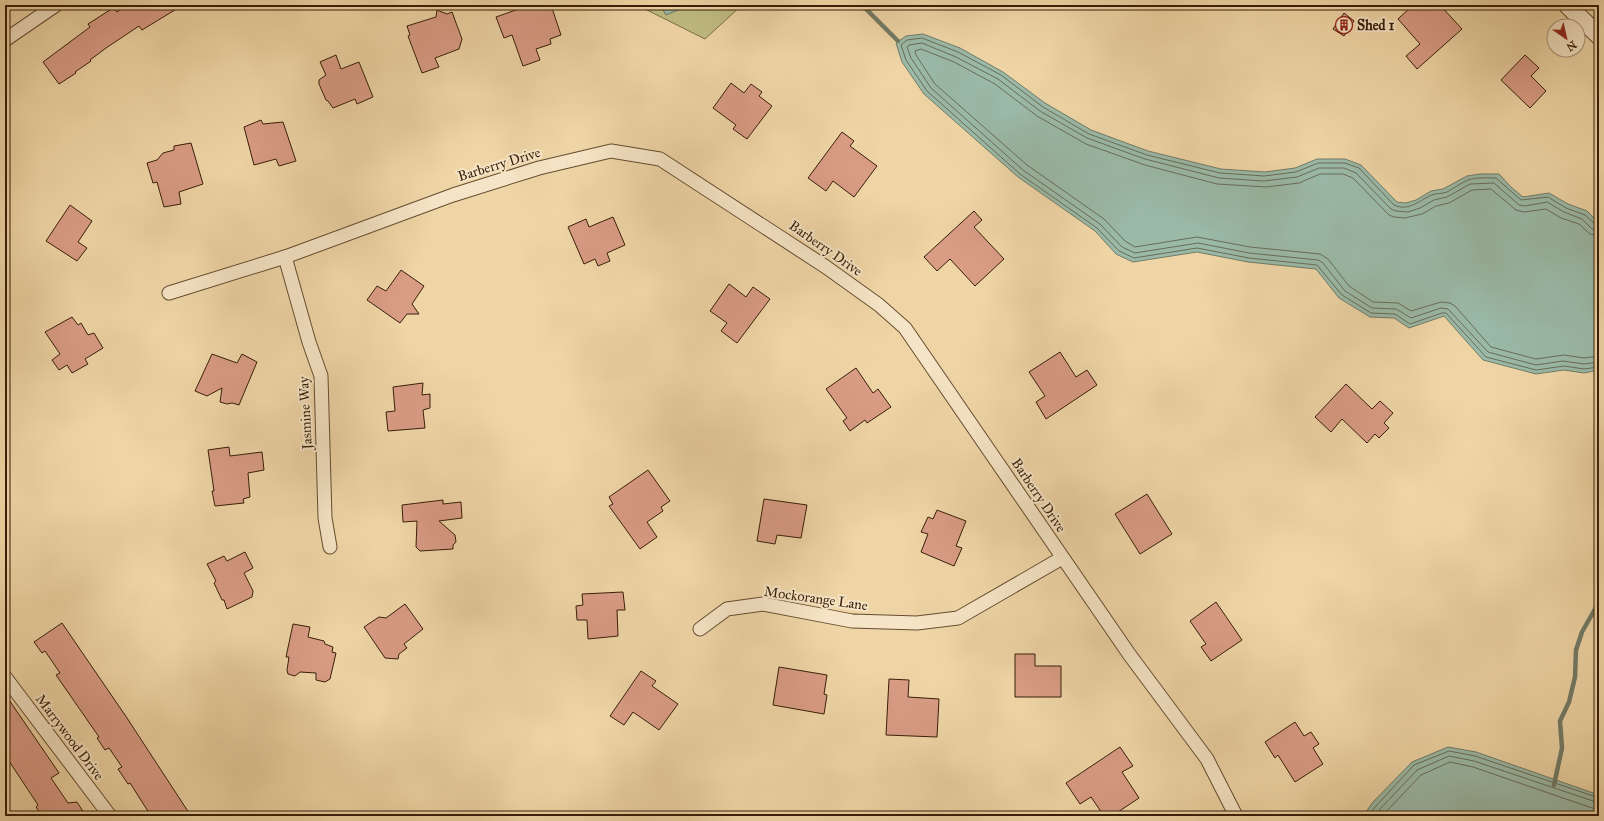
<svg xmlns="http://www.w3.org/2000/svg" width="1604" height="821" viewBox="0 0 1604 821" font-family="'IM FELL Great Primer',serif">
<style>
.green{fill:#bfbc82;stroke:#7b6d45}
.water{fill:#9ab9a7;stroke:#727b67}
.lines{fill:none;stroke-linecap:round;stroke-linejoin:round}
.shore{stroke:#686c58;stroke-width:1}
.stream{stroke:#727b67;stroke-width:4.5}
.building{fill:#d99c85;stroke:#371e08}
.minor-casing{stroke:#654c30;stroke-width:15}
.tertiary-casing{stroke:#654c30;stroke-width:19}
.minor{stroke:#f5e4c5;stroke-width:13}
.tertiary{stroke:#f5e4c5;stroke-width:17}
.labels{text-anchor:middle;stroke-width:4;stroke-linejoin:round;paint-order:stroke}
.poi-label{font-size:14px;font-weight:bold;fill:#371e08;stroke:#f5e4c5;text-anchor:start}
.street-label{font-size:14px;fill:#371e08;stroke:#f5e4c5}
</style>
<rect width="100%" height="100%" fill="#efd5a6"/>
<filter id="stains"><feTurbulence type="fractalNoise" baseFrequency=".005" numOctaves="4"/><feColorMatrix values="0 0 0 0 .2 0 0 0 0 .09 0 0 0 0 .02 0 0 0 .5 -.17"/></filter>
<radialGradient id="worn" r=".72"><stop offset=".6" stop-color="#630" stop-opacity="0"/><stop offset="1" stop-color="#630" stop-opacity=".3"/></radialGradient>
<path class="green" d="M 637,5 L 742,5 L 705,39 Z"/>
<g class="water">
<path d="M 660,5 L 683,5 L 683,8 L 666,15 Z"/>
<path d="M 923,34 L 960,48 L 1003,72 L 1045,103 L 1091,130 L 1148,151 L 1221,169 L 1265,172 L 1295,168 L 1317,159 L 1345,159 L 1361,165 L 1397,202 L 1406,203 L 1416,200 L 1431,191 L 1443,189 L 1467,176 L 1480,174 L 1499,174 L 1511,187 L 1523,197 L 1549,193 L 1568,204 L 1587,211 L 1599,223 L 1599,370 L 1584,373 L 1564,370 L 1536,374 L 1483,360 L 1444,316 L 1409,328 L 1394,318 L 1370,317 L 1339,298 L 1316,269 L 1248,262 L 1197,252 L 1133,262 L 1116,254 L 1095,231 L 1018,177 L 924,94 L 902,62 L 896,43 L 906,36 Z"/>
<path d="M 1448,747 L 1476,752 L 1599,795 L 1599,816 L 1363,816 L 1373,802 L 1412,762 Z"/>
</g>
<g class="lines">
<g class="shore">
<path d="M 1599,225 L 1595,224 L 1585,215 L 1566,208 L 1548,197 L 1521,200 L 1496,178 C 1487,178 1477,177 1468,180 C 1461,183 1454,188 1447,192 C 1442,194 1436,193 1432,195 C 1419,200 1409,212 1394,205 L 1359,168 L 1345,163 L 1318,163 L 1296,172 L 1264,176 L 1220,173 L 1147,155 L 1089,134 L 1043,107 L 1001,75 L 958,52 L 922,38 L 907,40 L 901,45 L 906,60 L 927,91 L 1020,174 L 1097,228 L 1119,251 L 1134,258 L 1197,248 L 1249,258 L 1317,265 L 1342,295 L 1371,313 L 1395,314 L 1410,324 L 1442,313 L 1446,313 L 1486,357 L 1536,370 L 1564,366 L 1584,369 L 1599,367"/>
<path d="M 1599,230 L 1592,229 L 1582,219 L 1564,212 L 1547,202 L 1525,206 L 1519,205 L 1494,183 L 1470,184 L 1447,197 L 1434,200 L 1420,208 L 1408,212 L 1396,211 L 1391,209 L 1356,173 L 1344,168 L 1319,168 L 1297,177 L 1264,181 L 1219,178 L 1145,159 L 1087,138 L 1040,111 L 998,79 L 956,57 L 922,43 L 909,45 L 907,47 L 911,58 L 931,88 L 1023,170 L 1100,224 L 1122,247 L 1135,253 L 1198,243 L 1249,253 L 1318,260 L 1323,263 L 1345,291 L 1372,308 L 1396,309 L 1411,318 L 1441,308 L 1448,309 L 1488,352 L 1536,365 L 1563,361 L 1584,364 L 1599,362"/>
<path d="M 1599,236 L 1590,234 L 1579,224 L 1561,218 L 1546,209 L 1524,212 L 1516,210 L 1491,189 L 1472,190 L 1449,203 L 1436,206 L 1422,214 L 1405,218 L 1394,217 L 1389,215 L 1353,178 L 1343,174 L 1320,174 L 1299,183 L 1266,187 L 1217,184 L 1145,165 L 1086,144 L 1037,116 L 995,84 L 954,62 L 921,49 L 915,51 L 916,55 L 935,84 L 1027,165 L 1104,219 L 1125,241 L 1135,247 L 1197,237 L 1250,247 L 1320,254 L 1328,259 L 1349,286 L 1373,302 L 1398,303 L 1411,311 L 1441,302 L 1450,303 L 1455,306 L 1491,347 L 1536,359 L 1564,355 L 1584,358 L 1599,356"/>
<path d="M 1368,816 L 1377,805 L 1414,765 L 1449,751 L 1475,756 L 1599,798"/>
<path d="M 1375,816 L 1381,808 L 1417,770 L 1449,756 L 1474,761 L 1599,803"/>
<path d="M 1382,816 L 1421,775 L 1450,762 L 1473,767 L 1592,808 L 1599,809"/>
</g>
<g class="stream">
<path d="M 862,5 L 898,41"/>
<path d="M 1554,785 L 1562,748 L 1560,721 L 1569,702 L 1575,677 L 1576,650 L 1582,632 L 1599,602"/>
</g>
</g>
<g class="building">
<path d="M 127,5 L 183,5 L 142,30 L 139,26 L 106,48 L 90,60 L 91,61 L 75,72 L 76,73 L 59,84 L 43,62 L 90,27 L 88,24 L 113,8 L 117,12 Z"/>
<path d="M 530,5 L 551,5 L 561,35 L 550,39 L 551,44 L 536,49 L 540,60 L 523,66 L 512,35 L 504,38 L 496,17 Z"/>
<path d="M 1413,5 L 1440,5 L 1462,29 L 1417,69 L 1406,56 L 1420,44 L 1398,19 Z"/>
<path d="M 437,10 L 447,14 L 452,12 L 462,39 L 459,49 L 435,58 L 439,67 L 422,73 L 408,36 L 410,35 L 407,26 L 436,17 Z"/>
<path d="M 1344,13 L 1354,21 L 1344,36 L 1333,29 Z"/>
<path d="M 336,55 L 341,69 L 359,62 L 373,97 L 357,104 L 355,99 L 333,108 L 328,101 L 326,100 L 319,84 L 319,80 L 326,75 L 320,62 Z"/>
<path d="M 1525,55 L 1539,68 L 1531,76 L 1546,91 L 1530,108 L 1501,80 Z"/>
<path d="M 731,83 L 744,93 L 751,84 L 762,92 L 759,96 L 772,106 L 747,139 L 733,129 L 736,125 L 713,108 Z"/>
<path d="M 261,120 L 263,124 L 283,122 L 296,161 L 279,166 L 276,159 L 254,165 L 244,127 Z"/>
<path d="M 842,132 L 854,141 L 850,146 L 877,166 L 854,197 L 833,181 L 826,191 L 808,178 Z"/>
<path d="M 191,143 L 203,184 L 179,192 L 181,204 L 164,207 L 157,182 L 153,183 L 147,163 L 157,160 L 163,153 L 174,150 L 174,146 Z"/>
<path d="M 70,205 L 92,221 L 78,242 L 87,248 L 77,261 L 46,241 Z"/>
<path d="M 974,211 L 982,220 L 974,227 L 1004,259 L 975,286 L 950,259 L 937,271 L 924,257 Z"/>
<path d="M 613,217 L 625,245 L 607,253 L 610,261 L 598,266 L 595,259 L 584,264 L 568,227 L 586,219 L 589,227 Z"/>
<path d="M 401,270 L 424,286 L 412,304 L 419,314 L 407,314 L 400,323 L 367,300 L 377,286 L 386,291 Z"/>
<path d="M 729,284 L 746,297 L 753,287 L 770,299 L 737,343 L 721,331 L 727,323 L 710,311 Z"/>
<path d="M 72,317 L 78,325 L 81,323 L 88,335 L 94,333 L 103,348 L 85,359 L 88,364 L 72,373 L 67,365 L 59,370 L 52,360 L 60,354 L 45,332 Z"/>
<path d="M 1060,352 L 1076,377 L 1087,370 L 1097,385 L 1046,419 L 1036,402 L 1045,396 L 1029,372 Z"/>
<path d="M 212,354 L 237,363 L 242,354 L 257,362 L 239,405 L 232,403 L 227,404 L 220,402 L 222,388 L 207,396 L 195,391 Z"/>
<path d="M 856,368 L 873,393 L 878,389 L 891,407 L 867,423 L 865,420 L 850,431 L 843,421 L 847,418 L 826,389 Z"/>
<path d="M 423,383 L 422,395 L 430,394 L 430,408 L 423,410 L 425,428 L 388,431 L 386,412 L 395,411 L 393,387 Z"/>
<path d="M 1346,384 L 1372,409 L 1380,401 L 1393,413 L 1384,423 L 1389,428 L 1379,438 L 1375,434 L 1367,443 L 1342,419 L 1331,432 L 1315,417 Z"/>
<path d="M 229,447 L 230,456 L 262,452 L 264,470 L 248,473 L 250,497 L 243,499 L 244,503 L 215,506 L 212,491 L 214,491 L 208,450 Z"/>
<path d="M 648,470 L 670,501 L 661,507 L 663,511 L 647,522 L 657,537 L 640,549 L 609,506 L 613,504 L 609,497 Z"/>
<path d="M 1147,494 L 1172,534 L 1140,554 L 1115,514 Z"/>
<path d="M 764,499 L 807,505 L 801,538 L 777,535 L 775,544 L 757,541 Z"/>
<path d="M 443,500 L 443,504 L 461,502 L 462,518 L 439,521 L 455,535 L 456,542 L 453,545 L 453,549 L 420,551 L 416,547 L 417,521 L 403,522 L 402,505 Z"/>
<path d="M 937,510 L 966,521 L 956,546 L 962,548 L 954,566 L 921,552 L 928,534 L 921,532 L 928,517 L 933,519 Z"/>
<path d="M 245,552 L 253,568 L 244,573 L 253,591 L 252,597 L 227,609 L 224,600 L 222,600 L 214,583 L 216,581 L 207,564 L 224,556 L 227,561 Z"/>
<path d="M 623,592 L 625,610 L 617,610 L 618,636 L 588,639 L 587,620 L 577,620 L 576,606 L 583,605 L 582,594 Z"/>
<path d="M 1216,602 L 1242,640 L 1211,661 L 1201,647 L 1206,644 L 1190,621 Z"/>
<path d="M 405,604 L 423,629 L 404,644 L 407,648 L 399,654 L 398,659 L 385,658 L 364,627 L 379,617 L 386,618 Z"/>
<path d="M 62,623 L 127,718 L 191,816 L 151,816 L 130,783 L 128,784 L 118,769 L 122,767 L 109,748 L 105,750 L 97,738 L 99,737 L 56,675 L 60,673 L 45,651 L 42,653 L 34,642 Z"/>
<path d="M 293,624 L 310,627 L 308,637 L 324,641 L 325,644 L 333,647 L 332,652 L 336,653 L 330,679 L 325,682 L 316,680 L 316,673 L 300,672 L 295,676 L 288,674 L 287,670 L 289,657 L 286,657 Z"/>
<path d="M 1015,654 L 1035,654 L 1035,666 L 1061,666 L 1061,697 L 1015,697 Z"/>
<path d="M 779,667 L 827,675 L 824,694 L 827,695 L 824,714 L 773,705 Z"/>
<path d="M 641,671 L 656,681 L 652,686 L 678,704 L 659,730 L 633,712 L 624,725 L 610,716 Z"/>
<path d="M 889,679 L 909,680 L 908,697 L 939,699 L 937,737 L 886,735 Z"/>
<path d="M 5,694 L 59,773 L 51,778 L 68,803 L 77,802 L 86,816 L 42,816 L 36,807 L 38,805 L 5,755 Z"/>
<path d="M 1295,722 L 1304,736 L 1311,732 L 1319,744 L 1313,748 L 1323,764 L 1295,782 L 1278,755 L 1275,758 L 1265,742 Z"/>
<path d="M 1120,747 L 1133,766 L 1122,772 L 1139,798 L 1112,816 L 1104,816 L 1091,797 L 1080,804 L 1066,783 Z"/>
</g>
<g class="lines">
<g class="minor-casing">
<g id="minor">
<path d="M 5,40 L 56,5"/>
<path d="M 285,257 L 309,342 L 321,376 L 325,518 L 330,547"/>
<path d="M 169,293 L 285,257 L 453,195 L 539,168 L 611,151 L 660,159 L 826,267 L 879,305 L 905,328 L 1129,654 L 1207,759 L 1236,816"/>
<path d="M 700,629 L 727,609 L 763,604 L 852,621 L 917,623 L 958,618 L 1062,558"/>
<path d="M 5,677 L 110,816"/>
</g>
</g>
<g class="tertiary-casing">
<path id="tertiary" d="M 1567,5 L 1599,36"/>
</g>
<use href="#minor" class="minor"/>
<use href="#tertiary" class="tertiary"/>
</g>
<defs>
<g id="building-ring" transform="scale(0.9)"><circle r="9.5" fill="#f5e4c5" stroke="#8f2418" stroke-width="1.5"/><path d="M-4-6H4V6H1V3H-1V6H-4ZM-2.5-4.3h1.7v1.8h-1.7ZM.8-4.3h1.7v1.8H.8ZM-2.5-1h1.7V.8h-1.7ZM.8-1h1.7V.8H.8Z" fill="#8f2418"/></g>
</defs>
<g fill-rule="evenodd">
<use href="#building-ring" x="1344" y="25"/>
</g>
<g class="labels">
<g class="poi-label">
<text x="1357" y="30">Shed 1</text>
</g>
<g class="street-label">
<text transform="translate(499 164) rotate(-17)" y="5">Barberry Drive</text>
<text transform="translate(826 248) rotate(35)" y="5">Barberry Drive</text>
<text transform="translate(305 413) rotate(-93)" y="5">Jasmine Way</text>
<text transform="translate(1039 495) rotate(56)" y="5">Barberry Drive</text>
<text transform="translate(816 598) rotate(8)" y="5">Mockorange Lane</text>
<text transform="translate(70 737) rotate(53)" y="5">Marrywood Drive</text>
</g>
</g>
<rect width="1604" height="821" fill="none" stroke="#efd5a6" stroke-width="20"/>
<rect x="6" y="6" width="1592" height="809" fill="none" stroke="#371e08" stroke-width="2"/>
<rect x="10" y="10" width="1584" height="801" fill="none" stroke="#371e08"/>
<g transform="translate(1566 38) rotate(146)"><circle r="19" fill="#f5e4c5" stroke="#a99579"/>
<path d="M0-3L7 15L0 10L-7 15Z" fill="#8f2418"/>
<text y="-6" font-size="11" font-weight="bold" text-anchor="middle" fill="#371e08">N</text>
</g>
<rect width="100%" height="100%" filter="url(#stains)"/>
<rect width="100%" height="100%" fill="url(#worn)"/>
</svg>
